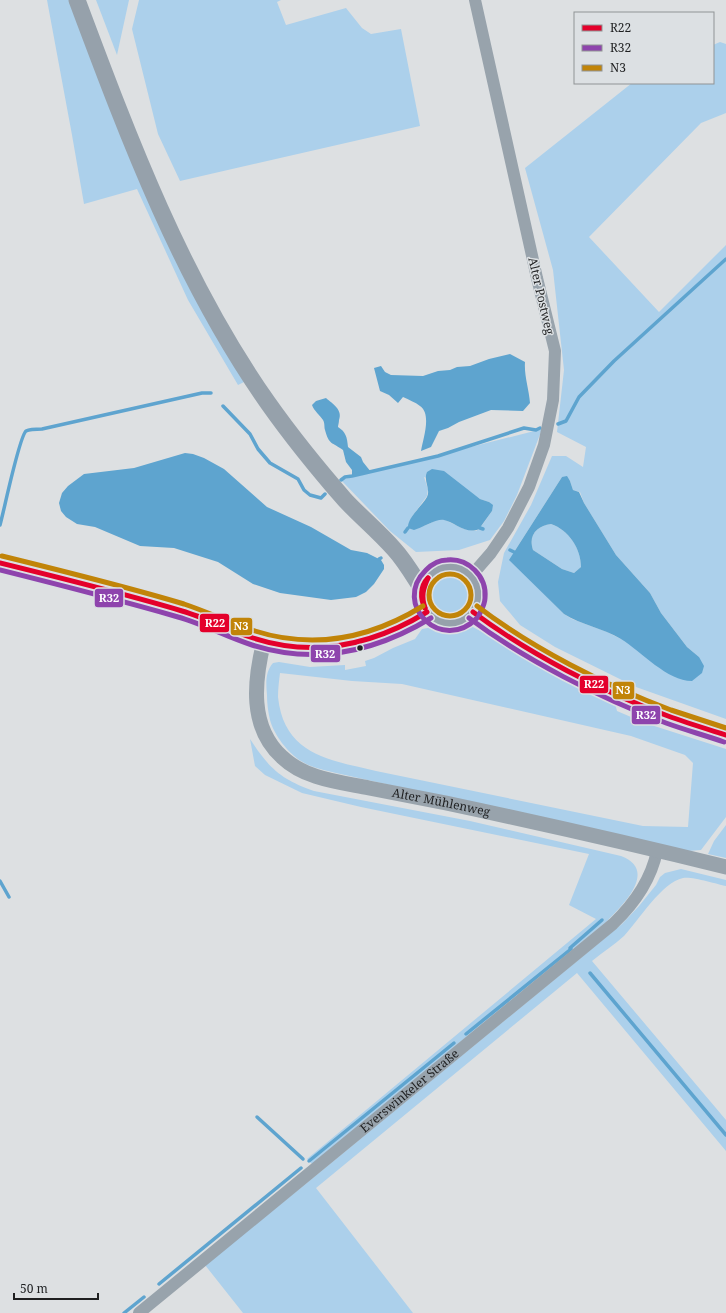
<svg xmlns="http://www.w3.org/2000/svg" width="726" height="1313" viewBox="0 0 726 1313" font-family="'Noto Serif',serif">
<style>
.green{fill:#acd0eb;fill-rule:evenodd}
.water{fill:#5ea4cf;fill-rule:evenodd}
.lines{fill:none;stroke-linecap:round;stroke-linejoin:round}
.stream{stroke:#5ea4cf;stroke-width:3.5}
.minor{stroke:#98a3ac;stroke-width:12}
.tertiary{stroke:#98a3ac;stroke-width:15}
.secondary{stroke:#96a1ab;stroke-width:17}
.bus-1-casing{stroke:#dce0e3;stroke-width:8}
.bus-2-casing{stroke:#dce0e3;stroke-width:8}
.bus-3-casing{stroke:#dce0e3;stroke-width:8}
.bus-1{stroke:#e4002b;stroke-width:5}
.bus-2{stroke:#8e44ad;stroke-width:5}
.bus-3{stroke:#c18408;stroke-width:5}
.bus-dot{fill:#1e1f20;stroke:#dce0e3;stroke-width:1.5}
.labels{text-anchor:middle;stroke-width:3;stroke-linejoin:round;paint-order:stroke}
.street-label{font-size:12px;fill:#1e1f20;stroke:#dce0e3}
.line-badge{stroke:#dce0e3;stroke-width:1.5}
.badge-label{font-size:11px;text-anchor:middle;font-weight:bold;fill:#fff}
</style>
<rect width="100%" height="100%" fill="#dde0e2"/>
<g class="green">
<path d="M 47,0 L 69,0 L 246,381 L 238,385 L 188,300 L 137,189 L 84,204 L 72,135 Z"/>
<path d="M 96,0 L 129,0 L 117,55 Z"/>
<path d="M 139,0 L 281,0 L 277,2 L 286,25 L 346,8 L 362,28 L 371,34 L 401,29 L 420,126 L 180,181 L 158,134 L 132,29 Z"/>
<path d="M 720,42 L 726,44 L 726,113 L 701,123 L 589,237 L 659,312 L 726,245 L 726,719 L 636,687 L 555,647 L 520,625 L 500,601 L 498,582 L 504,553 L 531,505 L 552,456 L 566,456 L 583,467 L 586,447 L 557,432 L 564,370 L 553,270 L 525,168 L 632,83 L 713,83 L 713,45 ZM 562,477 L 570,481 L 573,490 L 580,492 L 584,503 L 616,555 L 650,593 L 661,613 L 687,647 L 699,657 L 621,639 L 607,632 L 572,619 L 564,614 L 525,575 L 514,552 Z"/>
<path d="M 542,429 L 517,495 L 504,521 L 490,540 L 459,550 L 416,552 L 390,531 L 341,480 ZM 424,477 L 463,487 L 480,499 L 489,502 L 492,511 L 483,524 L 476,531 L 464,529 L 443,519 L 437,520 L 424,526 L 411,518 L 427,496 L 428,489 Z"/>
<path d="M 551,524 C 569,530 581,549 581,567 L 574,573 L 562,569 L 533,550 C 528,535 537,526 551,524 Z"/>
<circle cx="450" cy="595" r="23"/>
<path d="M 471,626 L 604,697 L 615,703 L 617,711 L 645,723 L 726,749 L 726,817 L 701,850 L 688,851 L 336,773 C 325,770 312,768 301,761 C 288,753 274,735 270,720 C 268,712 267,703 267,695 C 266,684 265,672 273,663 L 279,662 L 310,667 L 345,665 L 345,670 L 366,666 L 365,661 L 374,658 L 393,648 L 415,639 L 422,629 L 433,627 L 451,631 ZM 280,673 L 352,681 L 402,684 L 631,736 L 685,755 L 693,763 L 688,827 L 643,826 L 376,771 C 330,760 284,755 278,697 C 278,689 279,681 280,673 Z"/>
<path d="M 250,739 C 269,768 280,779 314,791 L 470,821 L 621,856 C 659,870 622,906 606,922 L 312,1164 L 307,1159 L 596,919 L 569,905 L 589,854 L 361,807 L 302,793 L 265,775 L 255,766 Z"/>
<path d="M 726,825 L 726,858 L 708,854 L 714,841 Z"/>
<path d="M 681,869 L 726,880 L 726,886 C 717,884 691,876 683,878 C 662,882 639,920 624,936 C 614,945 603,952 592,961 L 726,1120 L 726,1151 L 577,973 L 316,1188 L 413,1313 L 243,1313 L 205,1265 L 308,1182 L 622,924 L 639,906 L 656,885 L 660,877 L 665,873 Z"/>
</g>
<g class="water">
<path d="M 510,354 L 525,362 C 524,376 529,389 530,403 L 523,411 L 491,410 L 459,422 L 448,428 L 439,431 L 431,447 L 421,451 C 423,439 432,414 420,406 C 415,402 409,400 403,397 L 398,403 L 389,395 L 380,391 L 374,368 L 381,366 L 385,372 L 391,375 L 423,376 L 438,371 L 450,370 L 457,367 L 470,366 L 489,359 Z"/>
<path d="M 326,398 C 333,404 343,410 339,420 C 339,423 338,425 338,427 C 346,432 347,437 348,447 L 361,457 L 363,462 L 371,472 L 352,476 L 352,470 L 346,462 L 343,450 C 332,442 329,445 325,430 C 324,427 325,423 323,420 C 320,415 314,411 312,405 L 316,401 Z"/>
<path d="M 185,453 L 193,454 L 204,458 L 224,469 L 267,507 L 311,527 L 351,550 L 367,553 L 381,560 L 384,565 L 384,569 L 374,584 L 366,592 L 356,597 L 331,600 L 280,593 L 253,584 L 218,562 L 174,548 L 140,546 L 95,527 L 77,524 L 66,517 L 61,511 L 59,503 L 62,493 L 68,486 L 84,474 L 134,468 Z"/>
<path d="M 432,469 L 444,471 L 480,499 L 489,502 L 493,505 L 492,511 L 479,529 C 467,535 454,522 444,520 C 438,518 421,528 414,530 L 408,528 C 407,518 422,506 427,497 C 431,489 423,481 427,472 Z"/>
<path d="M 567,476 L 570,481 L 573,490 L 579,492 L 584,503 L 616,555 L 650,593 L 661,613 L 687,647 L 699,657 L 704,666 L 702,673 L 692,681 C 667,681 642,652 621,639 C 603,628 581,625 564,614 L 509,560 L 562,477 ZM 551,524 C 569,530 581,549 581,567 L 574,573 L 562,569 L 533,550 C 528,535 537,526 551,524 Z"/>
</g>
<g class="lines">
<g class="stream">
<path d="M 223,406 L 250,434 L 258,449 L 270,463 L 298,479 L 304,490 L 310,495 L 321,498 L 325,494"/>
<path d="M 558,424 L 566,421 L 579,397 L 614,361 L 726,259"/>
<path d="M 341,480 L 345,477 L 352,476 L 438,456 L 524,428 L 536,430 L 540,428"/>
<path d="M 0,525 C 4,511 19,437 26,431 C 30,429 37,429 42,429 L 202,393 L 211,393"/>
<path d="M 480,528 L 483,529"/>
<path d="M 405,532 L 408,528"/>
<path d="M 510,550 L 514,552"/>
<path d="M 379,559 L 381,558"/>
<path d="M 0,881 L 9,897"/>
<path d="M 570,948 L 602,920"/>
<path d="M 590,973 L 726,1135"/>
<path d="M 466,1034 L 571,949"/>
<path d="M 257,1117 L 303,1159"/>
<path d="M 309,1161 L 454,1043"/>
<path d="M 159,1284 L 301,1168"/>
<path d="M 124,1313 L 144,1297"/>
</g>
<g class="minor">
<path d="M 471,576 L 491,553 L 508,528 L 529,487 L 544,445 L 553,400 L 555,351 L 537,278 L 475,0"/>
<path id="s1" d="M 139,1313 L 613,924 C 634,904 651,880 657,851"/>
</g>
<g class="tertiary">
<path d="M 0,563 C 61,578 122,594 182,611 C 210,619 236,634 264,641 C 319,656 380,644 427,612"/>
<path id="s2" d="M 264,641 C 254,681 249,727 282,757 C 305,779 339,782 369,788 C 394,793 420,798 446,803 C 540,823 633,844 726,867"/>
</g>
<g class="secondary">
<path d="M 77,0 C 129,139 182,281 268,403 C 292,437 318,469 345,500 C 361,517 379,532 394,549 C 405,561 413,575 422,589"/>
<circle cx="450" cy="595" r="28"/>
<path d="M 473,612 L 485,621 L 538,654 L 598,686 L 668,716 L 726,735"/>
</g>
<g class="bus-1-casing">
<g id="bus-1">
<path d="M 0,563 C 61,578 122,593 182,611 C 206,618 229,630 253,638 C 315,658 373,645 427,612"/>
<path d="M 425,608 C 420,599 420,586 428,578"/>
<path d="M 425,608 C 421,596 423,589 428,578"/>
<path d="M 473,612 C 529,654 603,692 668,716 C 687,723 707,729 726,735"/>
</g>
</g>
<g class="bus-2-casing">
<g id="bus-2">
<path d="M 0,570 C 60,585 119,600 178,617 C 203,624 227,637 252,645 C 315,665 375,652 431,618"/>
<path d="M 469,618 C 525,660 600,698 666,723 C 685,730 704,735 724,742"/>
<path d="M 477,618 C 442,654 391,604 426,570 C 432,564 439,560 447,560 C 468,558 487,576 485,598 C 485,604 482,609 479,615"/>
</g>
</g>
<g class="bus-3-casing">
<g id="bus-3">
<path d="M 2,556 C 63,571 124,586 184,604 C 208,612 231,623 255,631 C 315,650 371,638 423,606"/>
<circle cx="450" cy="595" r="21"/>
<path d="M 477,606 C 532,648 606,686 671,710 C 689,716 708,722 726,728"/>
</g>
</g>
<use href="#bus-1" class="bus-1"/>
<use href="#bus-2" class="bus-2"/>
<use href="#bus-3" class="bus-3"/>
</g>
<circle class="bus-dot" cx="360" cy="648" r="3.5"/>
<g class="labels">
<g class="street-label">
<text transform="translate(541 296) rotate(77)" y="4">Alter Postweg</text>
<text dy="4" stroke="none"><textPath href="#s2" startOffset="291">Alter Mühlenweg</textPath></text>
<text dy="4" stroke="none"><textPath href="#s1" startOffset="350">Everswinkeler Straße</textPath></text>
</g>
</g>
<g class="line-badge">
<rect x="94" y="588" width="30" height="20" rx="4" fill="#8e44ad"/>
<rect x="199" y="613" width="31" height="20" rx="4" fill="#e4002b"/>
<rect x="230" y="617" width="23" height="19" rx="4" fill="#c18408"/>
<rect x="310" y="644" width="31" height="19" rx="4" fill="#8e44ad"/>
<rect x="579" y="675" width="30" height="19" rx="4" fill="#e4002b"/>
<rect x="612" y="681" width="23" height="19" rx="4" fill="#c18408"/>
<rect x="631" y="705" width="30" height="20" rx="4" fill="#8e44ad"/>
</g>
<g class="badge-label">
<text x="109" y="602">R32</text>
<text x="215" y="627">R22</text>
<text x="241" y="630">N3</text>
<text x="325" y="658">R32</text>
<text x="594" y="688">R22</text>
<text x="623" y="694">N3</text>
<text x="646" y="719">R32</text>
</g>
<rect x="574" y="12" width="140" height="72" fill="#dce0e3" stroke="#909395"/>
<rect x="582" y="25" width="20" height="6" fill="#e4002b" stroke="#909395"/>
<text x="610" y="32" font-size="12" fill="#1e1f20">R22</text>
<rect x="582" y="45" width="20" height="6" fill="#8e44ad" stroke="#909395"/>
<text x="610" y="52" font-size="12" fill="#1e1f20">R32</text>
<rect x="582" y="65" width="20" height="6" fill="#c18408" stroke="#909395"/>
<text x="610" y="72" font-size="12" fill="#1e1f20">N3</text>
<path d="M14 1293v6h84v-6" fill="none" stroke="#1e1f20" stroke-width="2"/>
<text x="20" y="1293" font-size="12" fill="#1e1f20" stroke="#dce0e3" stroke-width="3" paint-order="stroke">50 m</text>
</svg>
